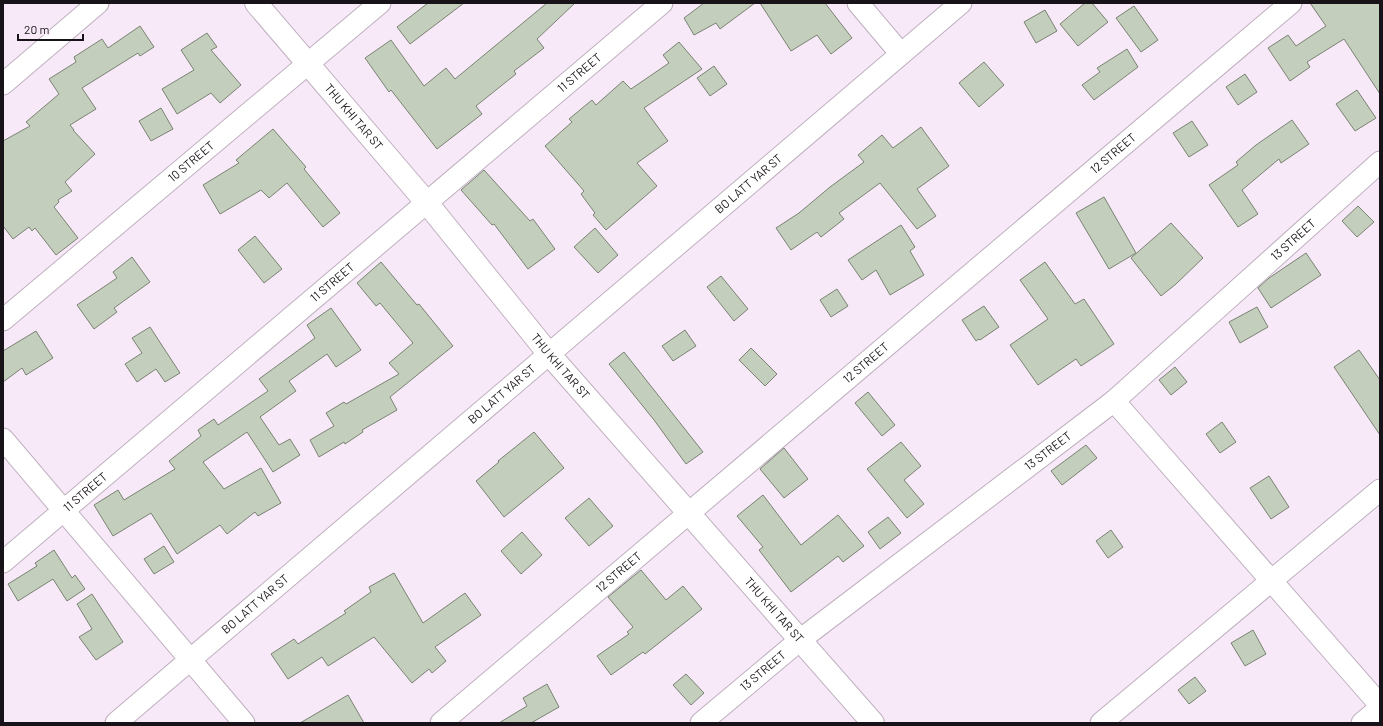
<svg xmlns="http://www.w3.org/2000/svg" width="1383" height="726" viewBox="0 0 1383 726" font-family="Barlow,sans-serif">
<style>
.building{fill:#c3cebd;stroke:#798372}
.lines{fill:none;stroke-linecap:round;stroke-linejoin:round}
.minor-casing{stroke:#bfb0bf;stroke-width:23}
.tertiary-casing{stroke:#bfb0bf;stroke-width:24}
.minor{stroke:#fff;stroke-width:21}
.tertiary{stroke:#fff;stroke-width:22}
.labels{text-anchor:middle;stroke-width:3;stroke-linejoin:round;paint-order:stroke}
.street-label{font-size:12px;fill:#181318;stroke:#f8e9f9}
</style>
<rect width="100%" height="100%" fill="#f8e9f9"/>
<g class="building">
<path d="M 428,3 L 464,3 L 410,44 L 397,27 Z"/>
<path d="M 547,3 L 575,3 L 537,39 L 544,48 L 514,71 L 516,74 L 476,106 L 482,114 L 437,149 L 391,90 L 389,92 L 365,58 L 391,40 L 424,86 L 446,68 L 455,79 Z"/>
<path d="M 704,3 L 755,3 L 720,29 L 716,23 L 694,35 L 684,18 Z"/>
<path d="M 760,3 L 825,3 L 852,38 L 831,54 L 817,35 L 791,51 Z"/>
<path d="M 1085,3 L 1092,3 L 1108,22 L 1078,46 L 1060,24 Z"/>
<path d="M 1310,3 L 1380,3 L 1380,94 L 1344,39 L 1307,62 L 1310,67 L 1290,81 L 1268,48 L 1288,35 L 1296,46 L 1326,26 Z"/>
<path d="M 1134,6 L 1158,40 L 1141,52 L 1116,18 Z"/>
<path d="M 1045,10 L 1057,31 L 1036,43 L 1024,22 Z"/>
<path d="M 140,26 L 154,47 L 140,56 L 138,53 L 82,88 L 96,109 L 70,125 L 74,130 L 73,130 L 95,154 L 65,182 L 72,191 L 58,200 L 59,202 L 54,207 L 78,238 L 56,255 L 35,228 L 32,231 L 29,227 L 13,239 L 3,226 L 3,141 L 30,126 L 26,122 L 59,94 L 49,79 L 76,62 L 74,57 L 102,39 L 108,48 Z"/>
<path d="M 207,33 L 217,47 L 211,50 L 241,85 L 220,103 L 211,93 L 177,114 L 162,89 L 194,70 L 181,50 Z"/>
<path d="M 679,42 L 702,69 L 644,108 L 668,141 L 637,163 L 657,186 L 606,230 L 593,215 L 595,213 L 581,194 L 584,191 L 545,146 L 572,122 L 569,119 L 592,100 L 596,105 L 623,81 L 631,89 L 669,63 L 663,55 Z"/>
<path d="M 1127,49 L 1138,67 L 1094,100 L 1082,85 L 1100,72 L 1097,68 Z"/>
<path d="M 984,62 L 1004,85 L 979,107 L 959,83 Z"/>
<path d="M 714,66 L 727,84 L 710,96 L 697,78 Z"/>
<path d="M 1245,74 L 1257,92 L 1238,105 L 1226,87 Z"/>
<path d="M 1357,90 L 1376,118 L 1355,131 L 1336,104 Z"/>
<path d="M 161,108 L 173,129 L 151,141 L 139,121 Z"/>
<path d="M 1292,120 L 1309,144 L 1281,163 L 1279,159 L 1242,190 L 1258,214 L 1238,227 L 1209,185 L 1238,165 L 1236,162 L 1256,145 Z"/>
<path d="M 1192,121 L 1208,145 L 1189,157 L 1173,133 Z"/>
<path d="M 921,127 L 949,166 L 917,189 L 936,216 L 917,229 L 880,183 L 839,213 L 844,219 L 821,237 L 817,232 L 791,250 L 776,228 L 799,213 L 830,187 L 864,162 L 858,155 L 882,135 L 893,148 Z"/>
<path d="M 273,129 L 306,167 L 304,169 L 340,213 L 323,227 L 287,183 L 269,198 L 261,190 L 220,214 L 203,185 L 239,163 L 236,160 Z"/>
<path d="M 484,170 L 530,221 L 533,219 L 555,249 L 528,269 L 494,224 L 492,225 L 461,190 Z"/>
<path d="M 1104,197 L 1136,253 L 1109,269 L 1076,213 Z"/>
<path d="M 1358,206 L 1374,222 L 1357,237 L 1342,221 Z"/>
<path d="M 1171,223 L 1203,258 L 1176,284 L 1161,296 L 1131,258 Z"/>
<path d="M 901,225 L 915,247 L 910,251 L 924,275 L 890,295 L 876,270 L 862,280 L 848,260 Z"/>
<path d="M 595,228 L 618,255 L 598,273 L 574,247 Z"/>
<path d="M 255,236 L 282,269 L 264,283 L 238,250 Z"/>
<path d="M 1306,253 L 1321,275 L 1271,308 L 1258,288 L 1269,278 Z"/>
<path d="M 132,257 L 150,282 L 114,308 L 117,312 L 94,329 L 77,305 L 117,278 L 113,272 Z"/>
<path d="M 381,262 L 417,305 L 419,304 L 453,346 L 390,397 L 397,410 L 362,430 L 363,432 L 345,444 L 344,442 L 319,457 L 310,440 L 334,426 L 326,413 L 344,402 L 346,404 L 399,374 L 389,363 L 413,343 L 380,303 L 376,306 L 357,283 Z"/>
<path d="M 1045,262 L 1075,304 L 1084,299 L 1114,344 L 1081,366 L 1076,359 L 1038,385 L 1010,345 L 1048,319 L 1020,280 Z"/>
<path d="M 721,276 L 748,309 L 734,321 L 707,287 Z"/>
<path d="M 837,289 L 848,306 L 831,317 L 820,300 Z"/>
<path d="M 984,306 L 999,327 L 980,340 L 979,339 L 976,341 L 962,320 Z"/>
<path d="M 1257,307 L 1268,327 L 1240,343 L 1229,322 Z"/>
<path d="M 331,308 L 361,350 L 336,367 L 327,354 L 289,381 L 296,391 L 260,417 L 279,445 L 290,439 L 300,455 L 273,472 L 247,432 L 203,462 L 224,489 L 261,468 L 281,503 L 258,516 L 255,512 L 227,534 L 220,525 L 177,554 L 151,513 L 113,536 L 94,505 L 118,490 L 124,500 L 175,469 L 169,461 L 201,436 L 198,430 L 214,419 L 218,425 L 268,391 L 259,379 L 315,338 L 307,325 Z"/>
<path d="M 150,327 L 180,373 L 165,382 L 156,369 L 137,382 L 125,364 L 142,353 L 132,338 Z"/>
<path d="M 685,330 L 696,346 L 673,361 L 662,346 Z"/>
<path d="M 36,331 L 53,358 L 26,375 L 22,368 L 3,382 L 3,351 Z"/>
<path d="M 751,348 L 777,374 L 765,386 L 739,360 Z"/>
<path d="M 1359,350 L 1380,380 L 1380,435 L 1334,367 Z"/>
<path d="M 624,352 L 703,452 L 686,464 L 654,420 L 609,364 Z"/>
<path d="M 1175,367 L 1187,382 L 1171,395 L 1159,380 Z"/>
<path d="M 868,392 L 895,425 L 882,436 L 855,403 Z"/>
<path d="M 1222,422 L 1236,442 L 1220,453 L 1206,434 Z"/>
<path d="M 534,432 L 564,468 L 504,517 L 476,481 L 499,462 L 498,461 Z"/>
<path d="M 901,442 L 921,466 L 904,480 L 924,504 L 907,518 L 867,469 Z"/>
<path d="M 1086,445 L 1097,458 L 1062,485 L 1051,471 Z"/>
<path d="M 784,448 L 808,479 L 784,498 L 760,469 Z"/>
<path d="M 1269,476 L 1289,507 L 1271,519 L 1250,488 Z"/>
<path d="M 763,495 L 801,545 L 838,515 L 864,546 L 843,562 L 838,556 L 791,592 L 759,550 L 763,547 L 737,516 Z"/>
<path d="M 589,498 L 613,526 L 589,546 L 565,518 Z"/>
<path d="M 888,517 L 901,533 L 880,549 L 868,532 Z"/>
<path d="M 1111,530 L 1123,547 L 1108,558 L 1096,541 Z"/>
<path d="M 522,532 L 542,555 L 521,574 L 501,551 Z"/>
<path d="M 164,546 L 174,562 L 154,574 L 144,559 Z"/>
<path d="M 54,550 L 72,578 L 75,575 L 85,589 L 67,601 L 53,579 L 18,601 L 8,584 L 37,566 L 35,563 Z"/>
<path d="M 641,570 L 666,600 L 683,586 L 702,609 L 645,654 L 643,652 L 611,675 L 597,656 L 629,634 L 627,632 L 633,627 L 608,597 Z"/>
<path d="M 394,573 L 423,623 L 465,593 L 481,615 L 435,647 L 446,661 L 432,673 L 429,669 L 412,683 L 374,637 L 328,666 L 322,657 L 288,679 L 271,654 L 294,639 L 298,644 L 346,613 L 344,611 L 371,592 L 369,587 Z"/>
<path d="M 92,594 L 123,642 L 96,660 L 79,637 L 92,629 L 77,604 Z"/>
<path d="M 1253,630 L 1266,654 L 1245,666 L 1231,643 Z"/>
<path d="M 686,674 L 704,693 L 691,705 L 673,685 Z"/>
<path d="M 1195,677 L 1206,691 L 1189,704 L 1178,690 Z"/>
<path d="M 547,684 L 559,707 L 531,723 L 499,723 L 527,706 L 523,698 Z"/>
<path d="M 348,695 L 364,723 L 300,723 Z"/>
</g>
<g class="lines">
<g class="minor-casing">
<g id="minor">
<path d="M 858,3 L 901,54"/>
<path d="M 3,84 L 98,3"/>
<path id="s1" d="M 3,320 L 380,3"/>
<path d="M 1114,401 L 1380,705"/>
<path d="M 3,439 L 244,723"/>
<path id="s2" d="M 3,562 L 662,3"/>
<path id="s3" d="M 116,723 L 961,3"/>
<path id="s4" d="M 441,723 L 1291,3"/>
<path id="s5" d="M 701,723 L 800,640 L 1114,401 L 1380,162"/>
<path d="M 1101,723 L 1380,490"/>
<path d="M 1362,723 L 1380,708"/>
</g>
</g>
<g class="tertiary-casing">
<g id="tertiary">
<path id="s6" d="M 256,3 L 427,203 L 549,354 L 873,723"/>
</g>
</g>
<use href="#minor" class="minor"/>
<use href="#tertiary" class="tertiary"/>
</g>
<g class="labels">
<g class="street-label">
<text dy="4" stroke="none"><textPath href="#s2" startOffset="756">11 STREET</textPath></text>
<text dy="4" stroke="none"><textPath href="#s6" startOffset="150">THU KHI TAR ST</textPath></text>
<text dy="4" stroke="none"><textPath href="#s4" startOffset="881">12 STREET</textPath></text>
<text dy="4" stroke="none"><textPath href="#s1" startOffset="246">10 STREET</textPath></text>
<text dy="4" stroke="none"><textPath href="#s3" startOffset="831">BO LATT YAR ST</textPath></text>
<text dy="4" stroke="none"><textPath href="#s5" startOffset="765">13 STREET</textPath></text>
<text dy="4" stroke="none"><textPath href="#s2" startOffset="432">11 STREET</textPath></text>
<text dy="4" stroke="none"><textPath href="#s4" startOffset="557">12 STREET</textPath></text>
<text dy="4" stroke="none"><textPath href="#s6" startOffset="474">THU KHI TAR ST</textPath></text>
<text dy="4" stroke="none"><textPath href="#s3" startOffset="507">BO LATT YAR ST</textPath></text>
<text dy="4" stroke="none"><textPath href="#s5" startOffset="441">13 STREET</textPath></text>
<text dy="4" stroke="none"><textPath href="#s2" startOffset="108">11 STREET</textPath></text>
<text dy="4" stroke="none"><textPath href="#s4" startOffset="233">12 STREET</textPath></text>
<text dy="4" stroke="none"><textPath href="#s3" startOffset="183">BO LATT YAR ST</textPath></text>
<text dy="4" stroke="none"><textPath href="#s6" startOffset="798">THU KHI TAR ST</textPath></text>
<text dy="4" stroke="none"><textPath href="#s5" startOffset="81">13 STREET</textPath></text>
</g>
</g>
<rect width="1383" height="726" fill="none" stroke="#181318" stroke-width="8"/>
<path d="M18 34v6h65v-6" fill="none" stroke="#181318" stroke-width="2"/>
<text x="24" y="34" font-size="12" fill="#181318" stroke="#f8e9f9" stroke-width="3" paint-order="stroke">20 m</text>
</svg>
